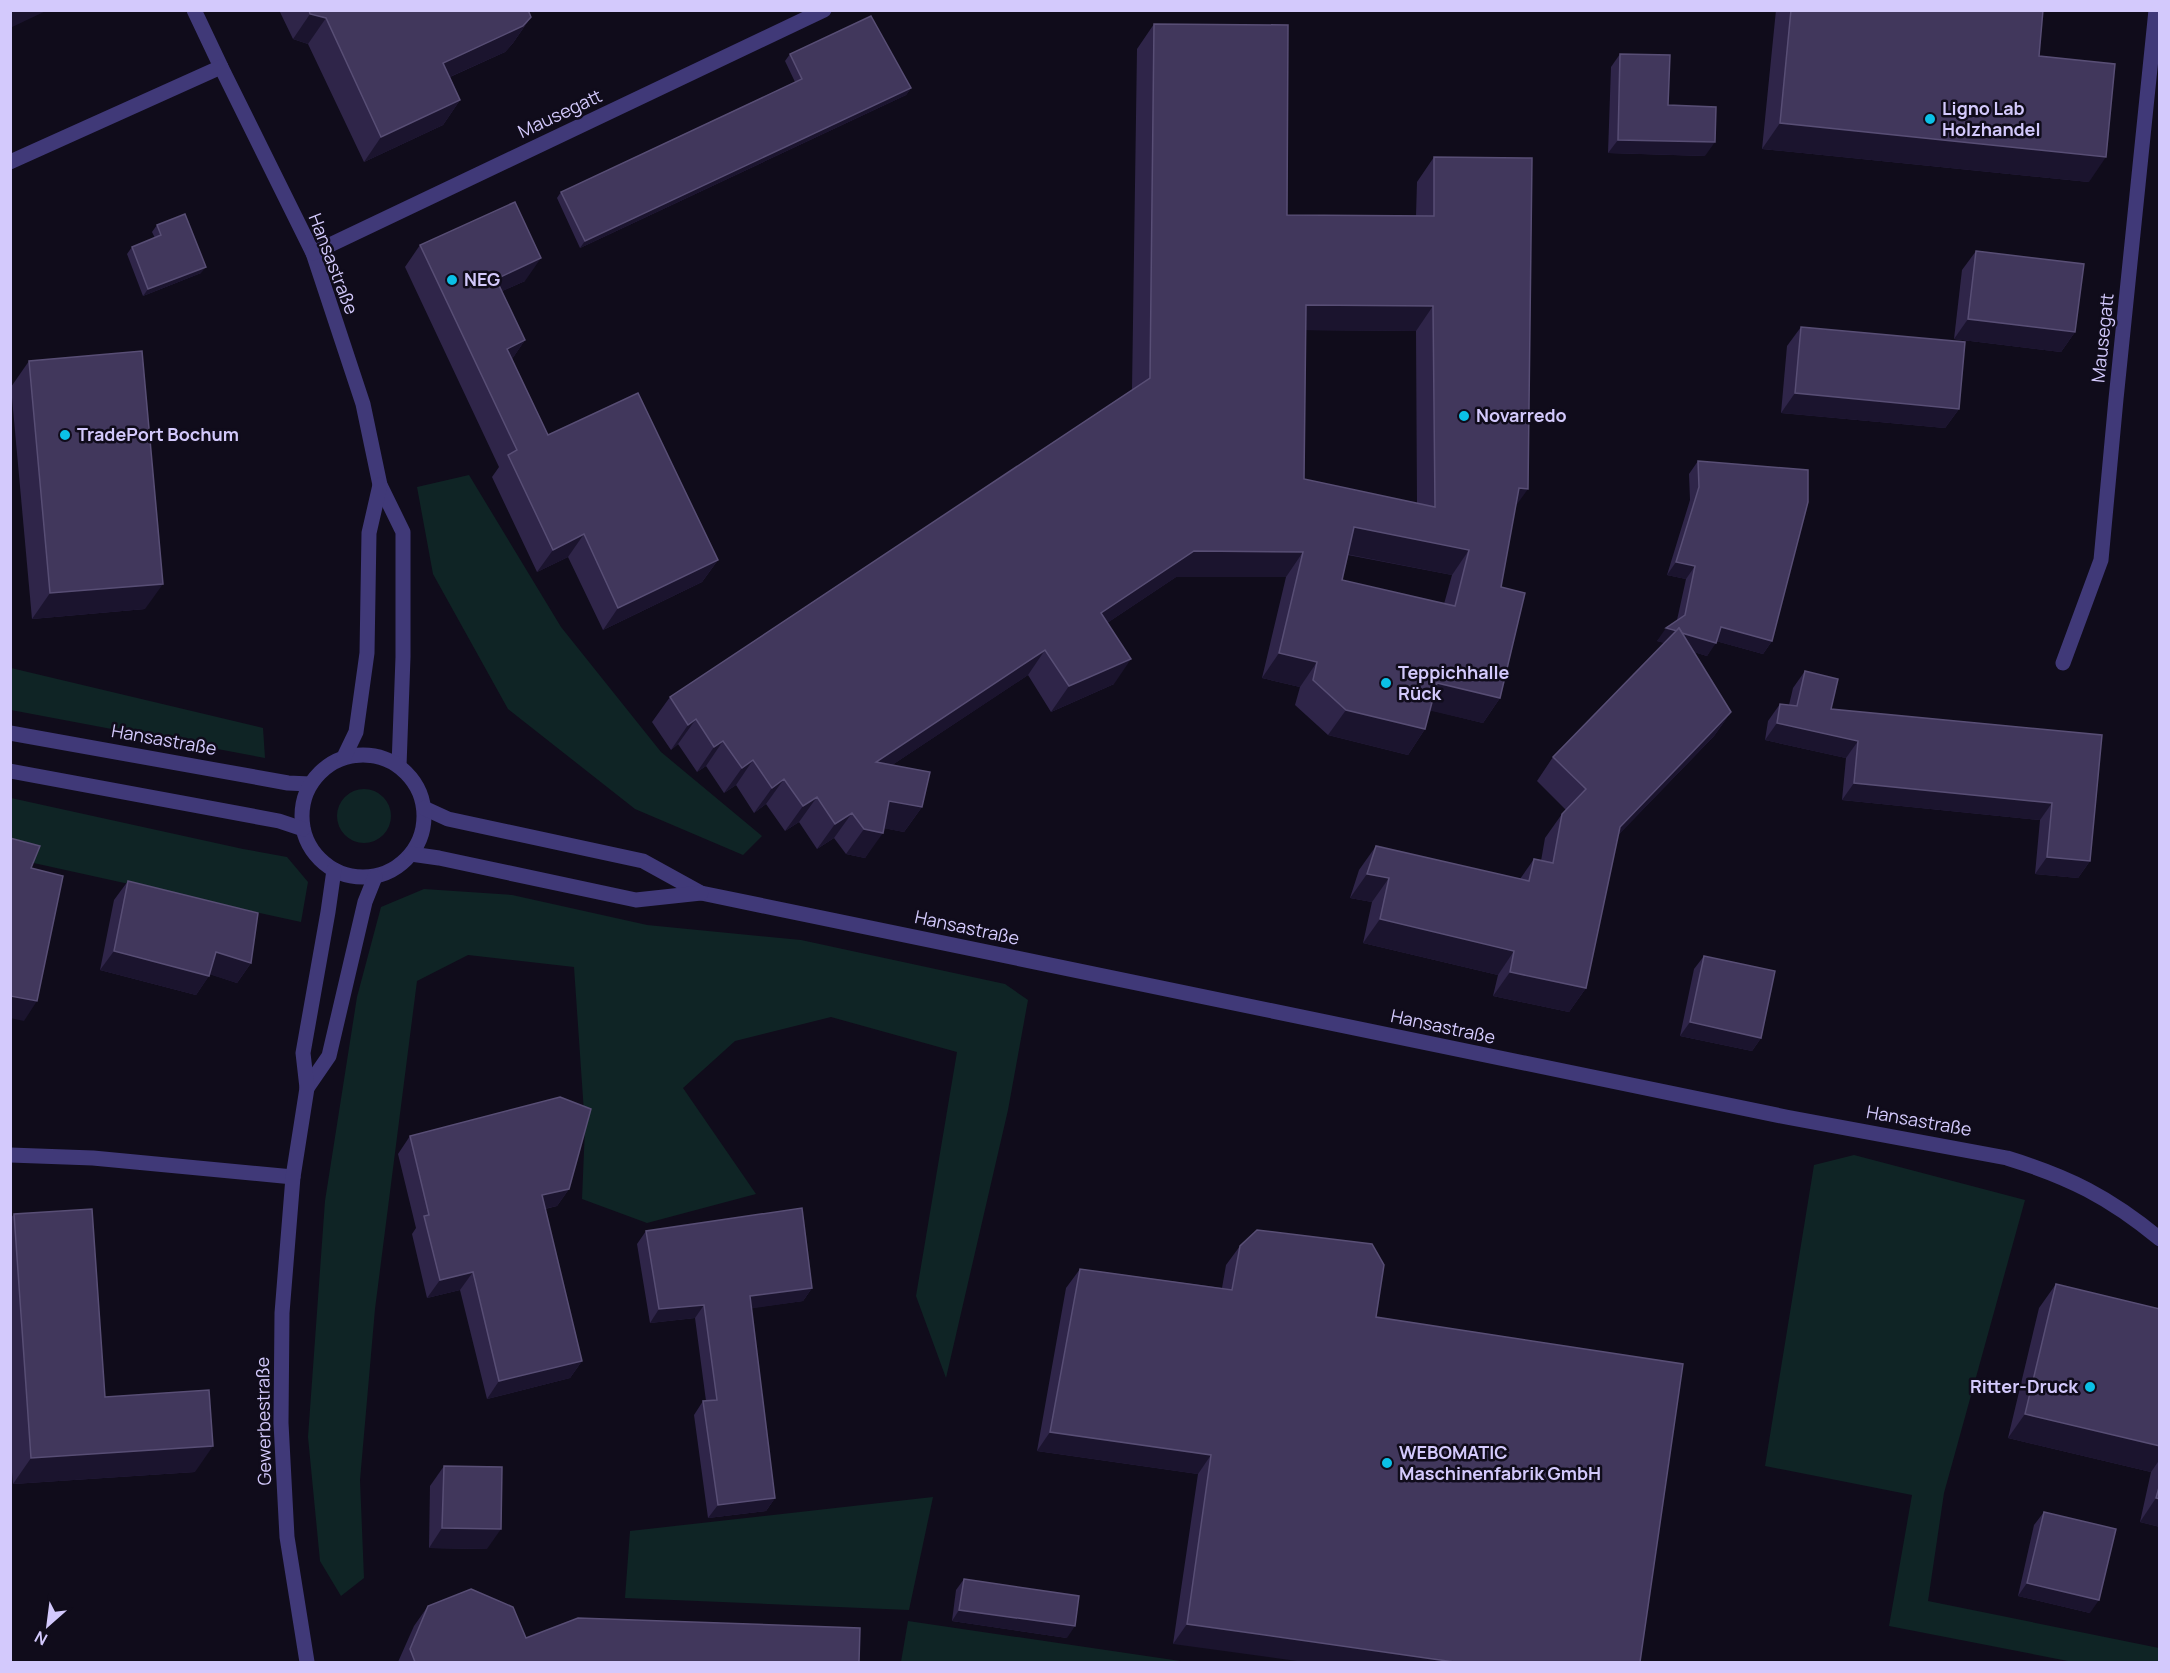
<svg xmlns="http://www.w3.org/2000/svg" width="2170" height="1673" viewBox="0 0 2170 1673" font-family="Manrope,sans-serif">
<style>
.green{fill:#0f2425}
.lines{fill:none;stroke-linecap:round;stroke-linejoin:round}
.minor{stroke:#403978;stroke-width:15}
.wall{fill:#2f2549;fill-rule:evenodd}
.shaded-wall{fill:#1b142e}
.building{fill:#41375c;stroke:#584e75;stroke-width:1.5;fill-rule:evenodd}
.poi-dot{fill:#0bc0e6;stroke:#100c1b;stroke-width:2}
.labels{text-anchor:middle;stroke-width:5;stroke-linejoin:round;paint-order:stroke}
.poi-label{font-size:18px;font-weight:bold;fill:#d3c9fc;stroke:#100c1b;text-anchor:start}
.street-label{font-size:18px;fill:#d3c9fc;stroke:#100c1b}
</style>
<rect width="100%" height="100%" fill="#100c1b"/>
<g class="green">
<path d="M 469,475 L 561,627 L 661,752 L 762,836 L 743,855 L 635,809 L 508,709 L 433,574 L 417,487 Z"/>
<path d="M 11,668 L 263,728 L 265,758 L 11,710 Z"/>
<circle cx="364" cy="816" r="27"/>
<path d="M 11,798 L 243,849 L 287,857 L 308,882 L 301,922 L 11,858 Z"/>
<path d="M 424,889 L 512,895 L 647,925 L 801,940 L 1005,984 L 1028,1000 L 1008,1110 L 946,1378 L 916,1296 L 957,1052 L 831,1017 L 735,1041 L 683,1088 L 756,1194 L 647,1223 L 582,1199 L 585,1127 L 574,967 L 468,955 L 417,981 L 375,1309 L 360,1480 L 364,1578 L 341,1596 L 320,1561 L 308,1437 L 325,1201 L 357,997 L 381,907 Z"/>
<path d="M 1854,1155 L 2025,1200 L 1944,1493 L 1928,1601 L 2159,1648 L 2159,1662 L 2073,1662 L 1889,1626 L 1912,1495 L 1765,1466 L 1814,1165 Z"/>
<path d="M 933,1497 L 909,1610 L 625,1598 L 630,1531 Z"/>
<path d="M 908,1621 L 1187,1662 L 901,1662 Z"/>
</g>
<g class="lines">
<g class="minor">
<path d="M 194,10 L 221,67"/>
<path d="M 10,162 L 221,67 L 313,253 L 363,404 L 380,485 L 403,532 L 403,657 L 399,766"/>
<path d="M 313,253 L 824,10"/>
<path d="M 2063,663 L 2101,560 L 2116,399 L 2156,10"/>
<path d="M 10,733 L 288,783 L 310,784"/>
<circle cx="363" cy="816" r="61"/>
<path d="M 344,757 L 356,732 L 367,653 L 369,533 L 380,485"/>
<path d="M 10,771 L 279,821 L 303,829"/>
<path d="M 424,808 L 448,819 L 643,861 L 701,893 L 1786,1117 L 2007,1158 C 2069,1177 2109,1197 2160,1239"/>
<path d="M 411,854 L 439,858 L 636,900 L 701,893"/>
<path d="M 307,1088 L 329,1056 L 365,902 L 375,877"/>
<path d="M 10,1155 L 93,1158 L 293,1177"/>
<path d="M 307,1662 L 287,1537 L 281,1423 L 282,1313 L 293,1177 L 307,1088 L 303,1053 L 328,912 L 334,870"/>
</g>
</g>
<g class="wall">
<path d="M 279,10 L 528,10 L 531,17 L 513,43 L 505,52 L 450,77 L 460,100 L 443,125 L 364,162 L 308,44 L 293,39 Z"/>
<path d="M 1776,10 L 2043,10 L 2039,56 L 2089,182 L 1762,149 Z"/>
<path d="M 1154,24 L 1287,215 L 1416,216 L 1417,182 L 1434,157 L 1515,507 L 1501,587 L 1500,698 L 1483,723 L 1430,710 L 1425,729 L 1408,755 L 1328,735 L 1295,705 L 1300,687 L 1262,678 L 1286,577 L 1176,577 L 1107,623 L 1114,684 L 1051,712 L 1028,675 L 892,765 L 922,807 L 904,832 L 884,828 L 865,858 L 846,854 L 834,838 L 817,849 L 799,822 L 785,831 L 766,804 L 754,813 L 736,785 L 724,793 L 706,766 L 697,772 L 678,744 L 671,750 L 652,722 L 670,697 L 1132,390 L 1137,49 ZM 1306,330 L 1416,331 L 1417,504 L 1304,479 ZM 1348,555 L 1452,575 L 1444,604 L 1342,580 Z"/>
<path d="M 790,54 L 911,88 L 906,95 L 580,248 L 557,198 L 561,192 L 795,82 L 785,61 Z"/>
<path d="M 1620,54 L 1668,105 L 1705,156 L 1608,153 L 1611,67 Z"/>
<path d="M 157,225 L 201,273 L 143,296 L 127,254 L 132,247 L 155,238 L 152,232 Z"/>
<path d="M 420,245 L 525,281 L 502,291 L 525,340 L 512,359 L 548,435 L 718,560 L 702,582 L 603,630 L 568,557 L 537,572 L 492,477 L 499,467 L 405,267 Z"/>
<path d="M 1976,251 L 2075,332 L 2061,352 L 1954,339 L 1962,270 Z"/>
<path d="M 1801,327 L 1959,409 L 1945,428 L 1781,413 L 1787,346 Z"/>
<path d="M 29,361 L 145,609 L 32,619 L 11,387 Z"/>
<path d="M 1698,461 L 1772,641 L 1763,654 L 1716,641 L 1707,656 L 1694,652 L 1731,712 L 1714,736 L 1618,835 L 1586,988 L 1569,1012 L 1493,996 L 1498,975 L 1363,943 L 1372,902 L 1350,898 L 1359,870 L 1376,846 L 1520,879 L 1534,859 L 1541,861 L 1545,838 L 1562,814 L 1566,810 L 1537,781 L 1553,757 L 1665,643 L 1657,641 L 1677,620 L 1686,579 L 1667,575 L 1690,500 L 1689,474 Z"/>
<path d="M 1805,671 L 1831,709 L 2102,735 L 2090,861 L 2078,878 L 2035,874 L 2040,820 L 1842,800 L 1846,758 L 1765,740 L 1768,721 L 1780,704 L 1789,705 L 1793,688 Z"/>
<path d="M 128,881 L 251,963 L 237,983 L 210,974 L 196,995 L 100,970 L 114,900 Z"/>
<path d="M 1704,956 L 1761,1038 L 1752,1051 L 1680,1036 L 1694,969 Z"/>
<path d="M 410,1136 L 569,1189 L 557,1206 L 545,1209 L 582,1361 L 570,1378 L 487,1399 L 460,1290 L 427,1298 L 412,1234 L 416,1228 L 398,1154 Z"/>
<path d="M 14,1214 L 105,1397 L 195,1472 L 13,1484 L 10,1449 L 10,1219 Z"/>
<path d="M 646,1231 L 812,1288 L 803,1301 L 751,1308 L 775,1498 L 766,1511 L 708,1518 L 694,1415 L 703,1401 L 706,1401 L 695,1318 L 650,1323 L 637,1244 Z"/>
<path d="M 1240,1246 L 1376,1317 L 1683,1364 L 1173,1644 L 1198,1474 L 1037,1451 L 1066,1288 L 1080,1269 L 1222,1288 L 1226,1265 Z"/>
<path d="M 2056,1284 L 2160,1309 L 2160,1527 L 2140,1522 L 2151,1472 L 2008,1438 L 2039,1308 Z"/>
<path d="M 444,1466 L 487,1549 L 429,1548 L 430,1486 Z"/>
<path d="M 2044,1512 L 2090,1613 L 2018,1596 L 2034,1525 Z"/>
<path d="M 964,1579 L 1067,1638 L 952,1621 L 956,1590 Z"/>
<path d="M 428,1606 L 526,1638 L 859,1662 L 398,1662 L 414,1626 Z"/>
</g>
<g class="shaded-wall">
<path d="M 11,10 L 48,10 L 10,28 Z"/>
<path d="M 310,14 L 326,18 L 308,44 L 293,39 Z"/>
<path d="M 531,17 L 513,43 L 505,52 L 425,88 L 443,63 Z"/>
<path d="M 911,88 L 906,95 L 580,248 L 585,241 Z"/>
<path d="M 460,100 L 443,125 L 364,162 L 381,137 Z"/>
<path d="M 1780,123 L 2106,157 L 2089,182 L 1762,149 Z"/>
<path d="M 1618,140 L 1715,142 L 1705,156 L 1608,153 Z"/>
<path d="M 541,258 L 525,281 L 480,301 L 496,279 Z"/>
<path d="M 206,267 L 201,273 L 143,296 L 148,289 Z"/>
<path d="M 1306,305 L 1433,306 L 1416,331 L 1289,330 Z"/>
<path d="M 1968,319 L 2075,332 L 2061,352 L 1954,339 Z"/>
<path d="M 525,340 L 510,362 L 507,349 Z"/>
<path d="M 1795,393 L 1959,409 L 1945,428 L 1781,413 Z"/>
<path d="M 1519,488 L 1528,489 L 1510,514 Z"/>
<path d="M 1354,527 L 1469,550 L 1452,575 L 1336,552 Z"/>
<path d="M 584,534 L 568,557 L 537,572 L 553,550 Z"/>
<path d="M 1194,551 L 1303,552 L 1286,577 L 1176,577 L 1083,639 L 1101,613 Z"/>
<path d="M 718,560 L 702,582 L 603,630 L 618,608 Z"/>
<path d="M 1676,562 L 1695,566 L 1686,579 L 1667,575 Z"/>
<path d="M 163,584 L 145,609 L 32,619 L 50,593 Z"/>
<path d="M 1721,627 L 1772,641 L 1763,654 L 1712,640 Z"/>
<path d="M 1666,628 L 1716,643 L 1707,656 L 1657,641 Z"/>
<path d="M 1045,650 L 1028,675 L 859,787 L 876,762 Z"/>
<path d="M 1279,653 L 1317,662 L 1300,687 L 1262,678 Z"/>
<path d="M 1131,659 L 1114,684 L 1051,712 L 1069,686 Z"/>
<path d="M 1437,683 L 1500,698 L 1483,723 L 1419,708 Z"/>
<path d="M 1346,710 L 1425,729 L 1408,755 L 1328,735 Z"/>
<path d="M 1731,712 L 1714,736 L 1603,851 L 1620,827 Z"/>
<path d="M 696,719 L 678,744 L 671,750 L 688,725 Z"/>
<path d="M 1777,723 L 1858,741 L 1846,758 L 1765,740 Z"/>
<path d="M 723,741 L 706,766 L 697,772 L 714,747 Z"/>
<path d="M 753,760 L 736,785 L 724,793 L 742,768 Z"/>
<path d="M 784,779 L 766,804 L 754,813 L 772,788 Z"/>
<path d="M 1854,783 L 2052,803 L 2040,820 L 1842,800 Z"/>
<path d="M 817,797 L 799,822 L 785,831 L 803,806 Z"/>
<path d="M 889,801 L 922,807 L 904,832 L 872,826 Z"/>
<path d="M 852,813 L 834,838 L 817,849 L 835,824 Z"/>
<path d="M 864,829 L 883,833 L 865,858 L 846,854 Z"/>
<path d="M 2047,857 L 2090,861 L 2078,878 L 2035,874 Z"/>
<path d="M 1367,874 L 1389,878 L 1372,902 L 1350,898 Z"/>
<path d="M 1380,919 L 1514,951 L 1498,975 L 1363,943 Z"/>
<path d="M 114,951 L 209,976 L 196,995 L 100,970 Z"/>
<path d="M 216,952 L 251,963 L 237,983 L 202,972 Z"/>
<path d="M 1510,972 L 1586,988 L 1569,1012 L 1493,996 Z"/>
<path d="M 10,996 L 37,1001 L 24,1021 L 10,1018 Z"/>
<path d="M 1690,1022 L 1761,1038 L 1752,1051 L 1680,1036 Z"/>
<path d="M 569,1189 L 557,1206 L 529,1212 L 542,1195 Z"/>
<path d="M 473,1272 L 460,1290 L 427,1298 L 440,1280 Z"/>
<path d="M 812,1288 L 803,1301 L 741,1310 L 750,1296 Z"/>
<path d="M 704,1305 L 695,1318 L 650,1323 L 659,1309 Z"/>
<path d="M 582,1361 L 570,1378 L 487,1399 L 499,1381 Z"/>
<path d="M 2025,1414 L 2160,1446 L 2160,1459 L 2151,1472 L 2008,1438 Z"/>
<path d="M 1050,1432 L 1211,1455 L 1198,1474 L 1037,1451 Z"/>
<path d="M 213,1446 L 195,1472 L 13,1484 L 31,1458 Z"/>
<path d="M 775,1498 L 766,1511 L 708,1518 L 718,1505 Z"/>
<path d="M 2156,1498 L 2160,1499 L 2160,1527 L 2140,1522 Z"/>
<path d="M 442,1528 L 501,1529 L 487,1549 L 429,1548 Z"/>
<path d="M 2027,1583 L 2099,1600 L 2090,1613 L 2018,1596 Z"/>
<path d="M 959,1610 L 1075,1626 L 1067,1638 L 952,1621 Z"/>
<path d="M 1187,1624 L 1454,1662 L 1304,1662 L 1173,1644 Z"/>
</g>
<g class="building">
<path d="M 309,10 L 528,10 L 531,17 L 523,26 L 443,63 L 460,100 L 381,137 L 326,18 L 310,14 Z"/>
<path d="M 1791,10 L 2043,10 L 2039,56 L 2115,64 L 2106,157 L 1780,123 Z"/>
<path d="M 871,16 L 911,88 L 585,241 L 561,192 L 802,79 L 790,54 Z"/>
<path d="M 1154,24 L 1288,25 L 1287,215 L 1434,216 L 1434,157 L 1532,158 L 1528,489 L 1519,488 L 1501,587 L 1525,593 L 1500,698 L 1437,683 L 1425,729 L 1346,710 L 1313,680 L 1317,662 L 1279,653 L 1303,552 L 1194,551 L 1101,613 L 1131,659 L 1069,686 L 1045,650 L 876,762 L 930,772 L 922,807 L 889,801 L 883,833 L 864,829 L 852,813 L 835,824 L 817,797 L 803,806 L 784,779 L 772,788 L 753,760 L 742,768 L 723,741 L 714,747 L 696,719 L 688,725 L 670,697 L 1150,378 ZM 1306,305 L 1433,306 L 1435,507 L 1304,479 ZM 1354,527 L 1469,550 L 1455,606 L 1342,580 Z"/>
<path d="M 1620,54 L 1670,55 L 1668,105 L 1716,107 L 1715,142 L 1618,140 Z"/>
<path d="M 515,202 L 541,258 L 496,279 L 525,340 L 507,349 L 548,435 L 638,393 L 718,560 L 618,608 L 584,534 L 553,550 L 508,455 L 517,450 L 420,245 Z"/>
<path d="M 185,214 L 206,267 L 148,289 L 132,247 L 161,235 L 157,225 Z"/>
<path d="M 1976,251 L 2084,264 L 2075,332 L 1968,319 Z"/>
<path d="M 1801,327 L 1965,342 L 1959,409 L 1795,393 Z"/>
<path d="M 142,351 L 163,584 L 50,593 L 29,361 Z"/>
<path d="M 1698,461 L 1808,470 L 1808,502 L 1772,641 L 1721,627 L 1716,643 L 1682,633 L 1679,628 L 1677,631 L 1666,628 L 1685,615 L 1695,566 L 1676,562 L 1699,487 Z"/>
<path d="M 1679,628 L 1731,712 L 1620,827 L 1586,988 L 1510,972 L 1514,951 L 1380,919 L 1389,878 L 1367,874 L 1376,846 L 1529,881 L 1534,859 L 1553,863 L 1562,814 L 1586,789 L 1553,757 Z"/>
<path d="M 1805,671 L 1838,679 L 1831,709 L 2102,735 L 2090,861 L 2047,857 L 2052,803 L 1854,783 L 1858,741 L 1777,723 L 1780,704 L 1797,706 Z"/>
<path d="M 10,838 L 40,846 L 31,868 L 63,876 L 37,1001 L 10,996 Z"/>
<path d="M 128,881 L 258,913 L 251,963 L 216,952 L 209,976 L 114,951 Z"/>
<path d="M 1704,956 L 1775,971 L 1761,1038 L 1690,1022 Z"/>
<path d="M 560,1097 L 591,1109 L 569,1189 L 542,1195 L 582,1361 L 499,1381 L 473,1272 L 440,1280 L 424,1216 L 429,1215 L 410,1136 Z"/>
<path d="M 802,1208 L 812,1288 L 750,1296 L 775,1498 L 718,1505 L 703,1401 L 717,1400 L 704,1305 L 659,1309 L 646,1231 Z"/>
<path d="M 92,1209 L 105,1397 L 209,1390 L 213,1446 L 31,1458 L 14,1214 Z"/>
<path d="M 1257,1230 L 1372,1244 L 1384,1265 L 1376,1317 L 1683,1364 L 1640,1662 L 1454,1662 L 1187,1624 L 1211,1455 L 1050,1432 L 1080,1269 L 1232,1290 L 1240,1246 Z"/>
<path d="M 2056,1284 L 2160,1309 L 2160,1446 L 2025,1414 Z"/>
<path d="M 444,1466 L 502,1467 L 501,1529 L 442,1528 Z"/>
<path d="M 2160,1484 L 2160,1499 L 2156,1498 Z"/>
<path d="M 2044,1512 L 2116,1529 L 2099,1600 L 2027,1583 Z"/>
<path d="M 964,1579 L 1079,1596 L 1075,1626 L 959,1610 Z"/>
<path d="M 471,1589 L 513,1607 L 526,1638 L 578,1618 L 860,1628 L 859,1662 L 415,1662 L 410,1649 L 428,1606 Z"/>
</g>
<g class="poi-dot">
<circle cx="1930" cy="119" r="6"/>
<circle cx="452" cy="280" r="6"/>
<circle cx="1464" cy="416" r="6"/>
<circle cx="65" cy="435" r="6"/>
<circle cx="1386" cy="683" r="6"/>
<circle cx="2090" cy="1387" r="6"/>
<circle cx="1387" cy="1463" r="6"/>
</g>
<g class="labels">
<g class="poi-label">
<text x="1942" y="115">Ligno Lab<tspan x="1942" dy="21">Holzhandel</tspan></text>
<text x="464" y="286">NEG</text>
<text x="1476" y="422">Novarredo</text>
<text x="77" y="441">TradePort Bochum</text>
<text x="1398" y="679">Teppichhalle<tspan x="1398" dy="21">Rück</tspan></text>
<text x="2078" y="1393" text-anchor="end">Ritter-Druck</text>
<text x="1399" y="1459">WEBOMATIC<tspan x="1399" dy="21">Maschinenfabrik GmbH</tspan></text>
</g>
<g class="street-label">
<text transform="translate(560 114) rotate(-25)" y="6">Mausegatt</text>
<text transform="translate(333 264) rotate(69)" y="6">Hansastraße</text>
<text transform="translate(2103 338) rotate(-84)" y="6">Mausegatt</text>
<text transform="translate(164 740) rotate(10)" y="6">Hansastraße</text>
<text transform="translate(967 928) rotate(12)" y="6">Hansastraße</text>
<text transform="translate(1443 1027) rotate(12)" y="6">Hansastraße</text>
<text transform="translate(1919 1121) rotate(10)" y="6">Hansastraße</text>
<text transform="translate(264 1421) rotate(-91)" y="6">Gewerbestraße</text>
</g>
</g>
<rect width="2170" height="1673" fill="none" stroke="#d3c9fc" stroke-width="24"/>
<g transform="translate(48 1625) rotate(208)" stroke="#100c1b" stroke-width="4.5" paint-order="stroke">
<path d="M0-4.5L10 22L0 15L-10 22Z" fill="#d3c9fc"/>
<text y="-9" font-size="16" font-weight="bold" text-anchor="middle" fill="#d3c9fc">N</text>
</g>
</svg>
